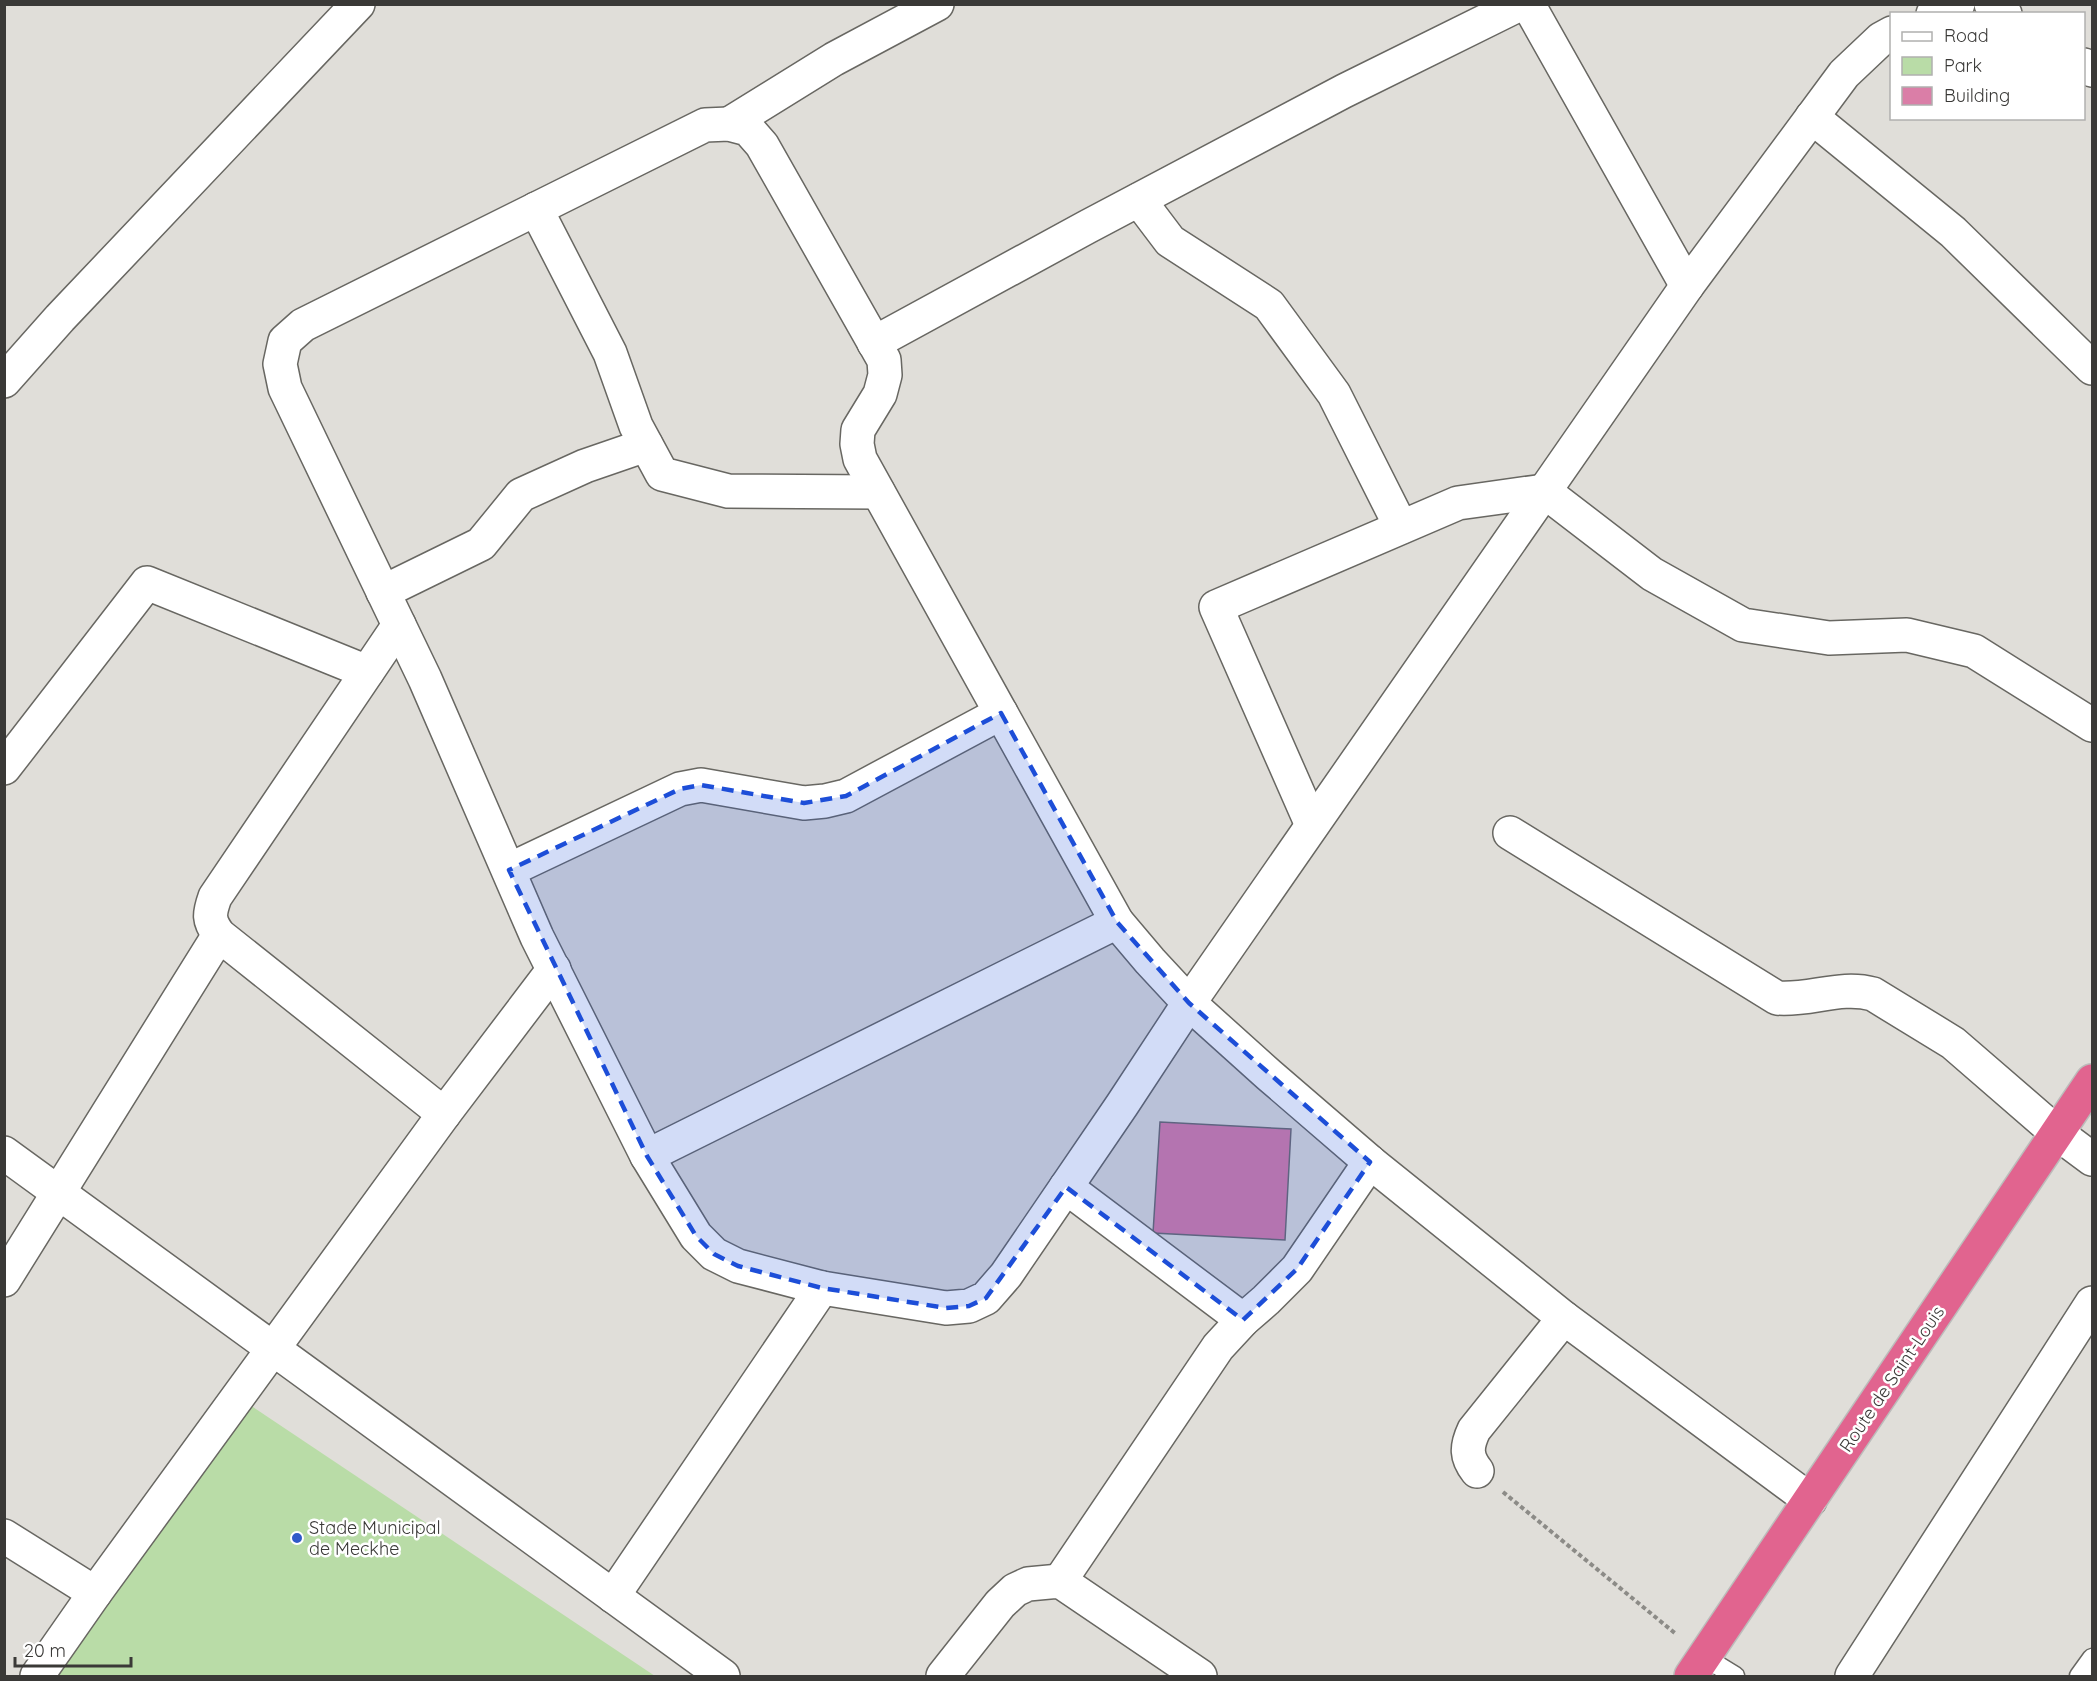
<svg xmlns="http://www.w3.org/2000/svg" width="2097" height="1681" viewBox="0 0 2097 1681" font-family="Quicksand,sans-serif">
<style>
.green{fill:#b9dca7}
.building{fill:#da7ea7;stroke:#6f6a6c;stroke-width:1.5}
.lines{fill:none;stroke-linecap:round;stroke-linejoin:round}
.lane-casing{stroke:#686762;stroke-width:21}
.street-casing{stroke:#686762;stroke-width:36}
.highway-casing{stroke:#bcbcbb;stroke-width:36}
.path{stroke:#8c8b87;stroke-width:4;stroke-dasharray:4.5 3;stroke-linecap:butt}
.lane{stroke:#fff;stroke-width:18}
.street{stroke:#fff;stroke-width:33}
.highway{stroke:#e1648f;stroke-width:33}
.marked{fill:#1d4ed8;fill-opacity:0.2;stroke:#1d4ed8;stroke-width:4.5;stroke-dasharray:12 8;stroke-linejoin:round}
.poi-dot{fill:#305ac9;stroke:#fff;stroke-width:2}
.labels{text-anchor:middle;stroke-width:5;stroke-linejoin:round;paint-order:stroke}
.street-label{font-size:18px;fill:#3a3937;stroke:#fff}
.poi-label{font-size:18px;fill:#3a3937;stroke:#fff;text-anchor:start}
</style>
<rect width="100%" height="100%" fill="#e0ded9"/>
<path class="green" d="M 241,1399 L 655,1676 L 52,1676 Z"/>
<path class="building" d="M 1160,1122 L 1291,1129 L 1285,1240 L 1153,1233 Z"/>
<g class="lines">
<g class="lane-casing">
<g id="lane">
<path d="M 1704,1657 L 1735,1676"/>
<path d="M 2079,1676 L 2092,1658"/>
</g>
</g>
<g class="street-casing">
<g id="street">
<path d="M 1528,4 L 1687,286"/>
<path d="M 1991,4 L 2005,14"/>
<path d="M 1933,14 L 1958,4"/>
<path d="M 2084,65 L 2092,70"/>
<path d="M 1812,117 L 1953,232 L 2092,368"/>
<path d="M 729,124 L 748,129 L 762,145 L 884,360 L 885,375 L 880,394 L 858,430 L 857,444 L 860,459 L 1117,922 L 1150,961 L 1189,1003 L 1122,1105 L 1006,1275 L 986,1298 L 969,1306 L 946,1308 L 822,1288 L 738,1266 L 714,1254 L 696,1236 L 647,1156 L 537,937 L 425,679 L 285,388 L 280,364 L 285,341 L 303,325 L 705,125 Z"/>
<path d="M 729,124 L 834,59 L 937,4"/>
<path d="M 1139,200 L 1170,241 L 1269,305 L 1334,394 L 1401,527"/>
<path d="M 536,209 L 610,353 L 636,426 L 662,474 L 728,491 L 878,492"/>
<path d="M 874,343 L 1087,227 L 1344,91 L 1520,4"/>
<path d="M 4,381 L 60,318 L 358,4"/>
<path d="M 383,592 L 481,544 L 521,495 L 585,466 L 646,445"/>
<path d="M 399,625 L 215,897 C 209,914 208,920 219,935 L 444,1114"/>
<path d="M 4,768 L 147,583 L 367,672"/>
<path d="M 1312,825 L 1216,607 L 1458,503 L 1544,491 L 1652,574 L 1743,625 L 1829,638 L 1907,635 L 1974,651 L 2092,725"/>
<path d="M 1510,833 L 1777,998 C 1810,1001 1840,985 1873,994 L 1953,1043 L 2057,1133 L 2092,1159"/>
<path d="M 509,870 L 680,789 L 701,785 L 804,803 L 825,801 L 846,796 L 1001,713"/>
<path d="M 4,1153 L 723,1676"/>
<path d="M 647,1156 L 1117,922"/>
<path d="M 1066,1187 L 1243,1320"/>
<path d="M 4,1280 L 219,935"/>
<path d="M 1477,1471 C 1466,1457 1466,1447 1474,1430 L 1564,1318"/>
<path d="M 1810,1500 L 1564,1318 L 1370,1162 L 1269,1075 L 1189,1003 L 1687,286 L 1844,74 L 1881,39 L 1892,33"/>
<path d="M 4,1536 L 95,1593"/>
<path d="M 1060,1581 L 1218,1347 L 1243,1320 L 1266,1300 L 1297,1269 L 1370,1162"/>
<path d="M 613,1596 L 822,1288"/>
<path d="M 37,1676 L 95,1593 L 444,1114 L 554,969"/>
<path d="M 943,1676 L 1000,1604 L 1015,1590 L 1028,1584 L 1060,1581 L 1200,1676"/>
<path d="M 1852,1676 L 2092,1303"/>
</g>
</g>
<g class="highway-casing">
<path id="highway" d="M 1691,1676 L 2092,1081"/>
</g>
<path class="path" d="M 1503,1492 L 1676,1634"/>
<use href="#lane" class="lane"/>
<use href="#street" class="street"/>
<use href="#highway" class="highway"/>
</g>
<path class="marked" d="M 1001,713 L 1117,922 L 1189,1003 L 1370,1162 L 1297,1269 L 1243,1320 L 1066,1187 L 986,1298 L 969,1306 L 946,1308 L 822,1288 L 738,1266 L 714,1254 L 696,1236 L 647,1156 L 509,870 L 680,789 L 701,785 L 804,803 L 846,796 Z"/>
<circle class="poi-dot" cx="297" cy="1538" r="6"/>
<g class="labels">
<g class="street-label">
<text transform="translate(1892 1379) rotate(-56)" y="6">Route de Saint-Louis</text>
</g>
<g class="poi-label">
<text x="309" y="1534">Stade Municipal<tspan x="309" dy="21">de Meckhe</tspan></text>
</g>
</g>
<rect width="2097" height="1681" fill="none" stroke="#3a3937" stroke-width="12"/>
<rect x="1890" y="12" width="195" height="108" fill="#ffffff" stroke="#b0b0af" stroke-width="1.5"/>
<rect x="1902" y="32" width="30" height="9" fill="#ffffff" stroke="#b0b0af" stroke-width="1.5"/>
<text x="1944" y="42" font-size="18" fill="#3a3937">Road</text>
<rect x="1902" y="57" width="30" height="18" fill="#b9dca7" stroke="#b0b0af" stroke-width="1.5"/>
<text x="1944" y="72" font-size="18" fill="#3a3937">Park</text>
<rect x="1902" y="87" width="30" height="18" fill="#da7ea7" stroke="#b0b0af" stroke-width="1.5"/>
<text x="1944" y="102" font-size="18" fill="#3a3937">Building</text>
<path d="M15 1657v9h116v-9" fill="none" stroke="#3a3937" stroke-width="3"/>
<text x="24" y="1657" font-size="18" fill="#3a3937" stroke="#ffffff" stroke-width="4.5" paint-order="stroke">20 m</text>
</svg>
